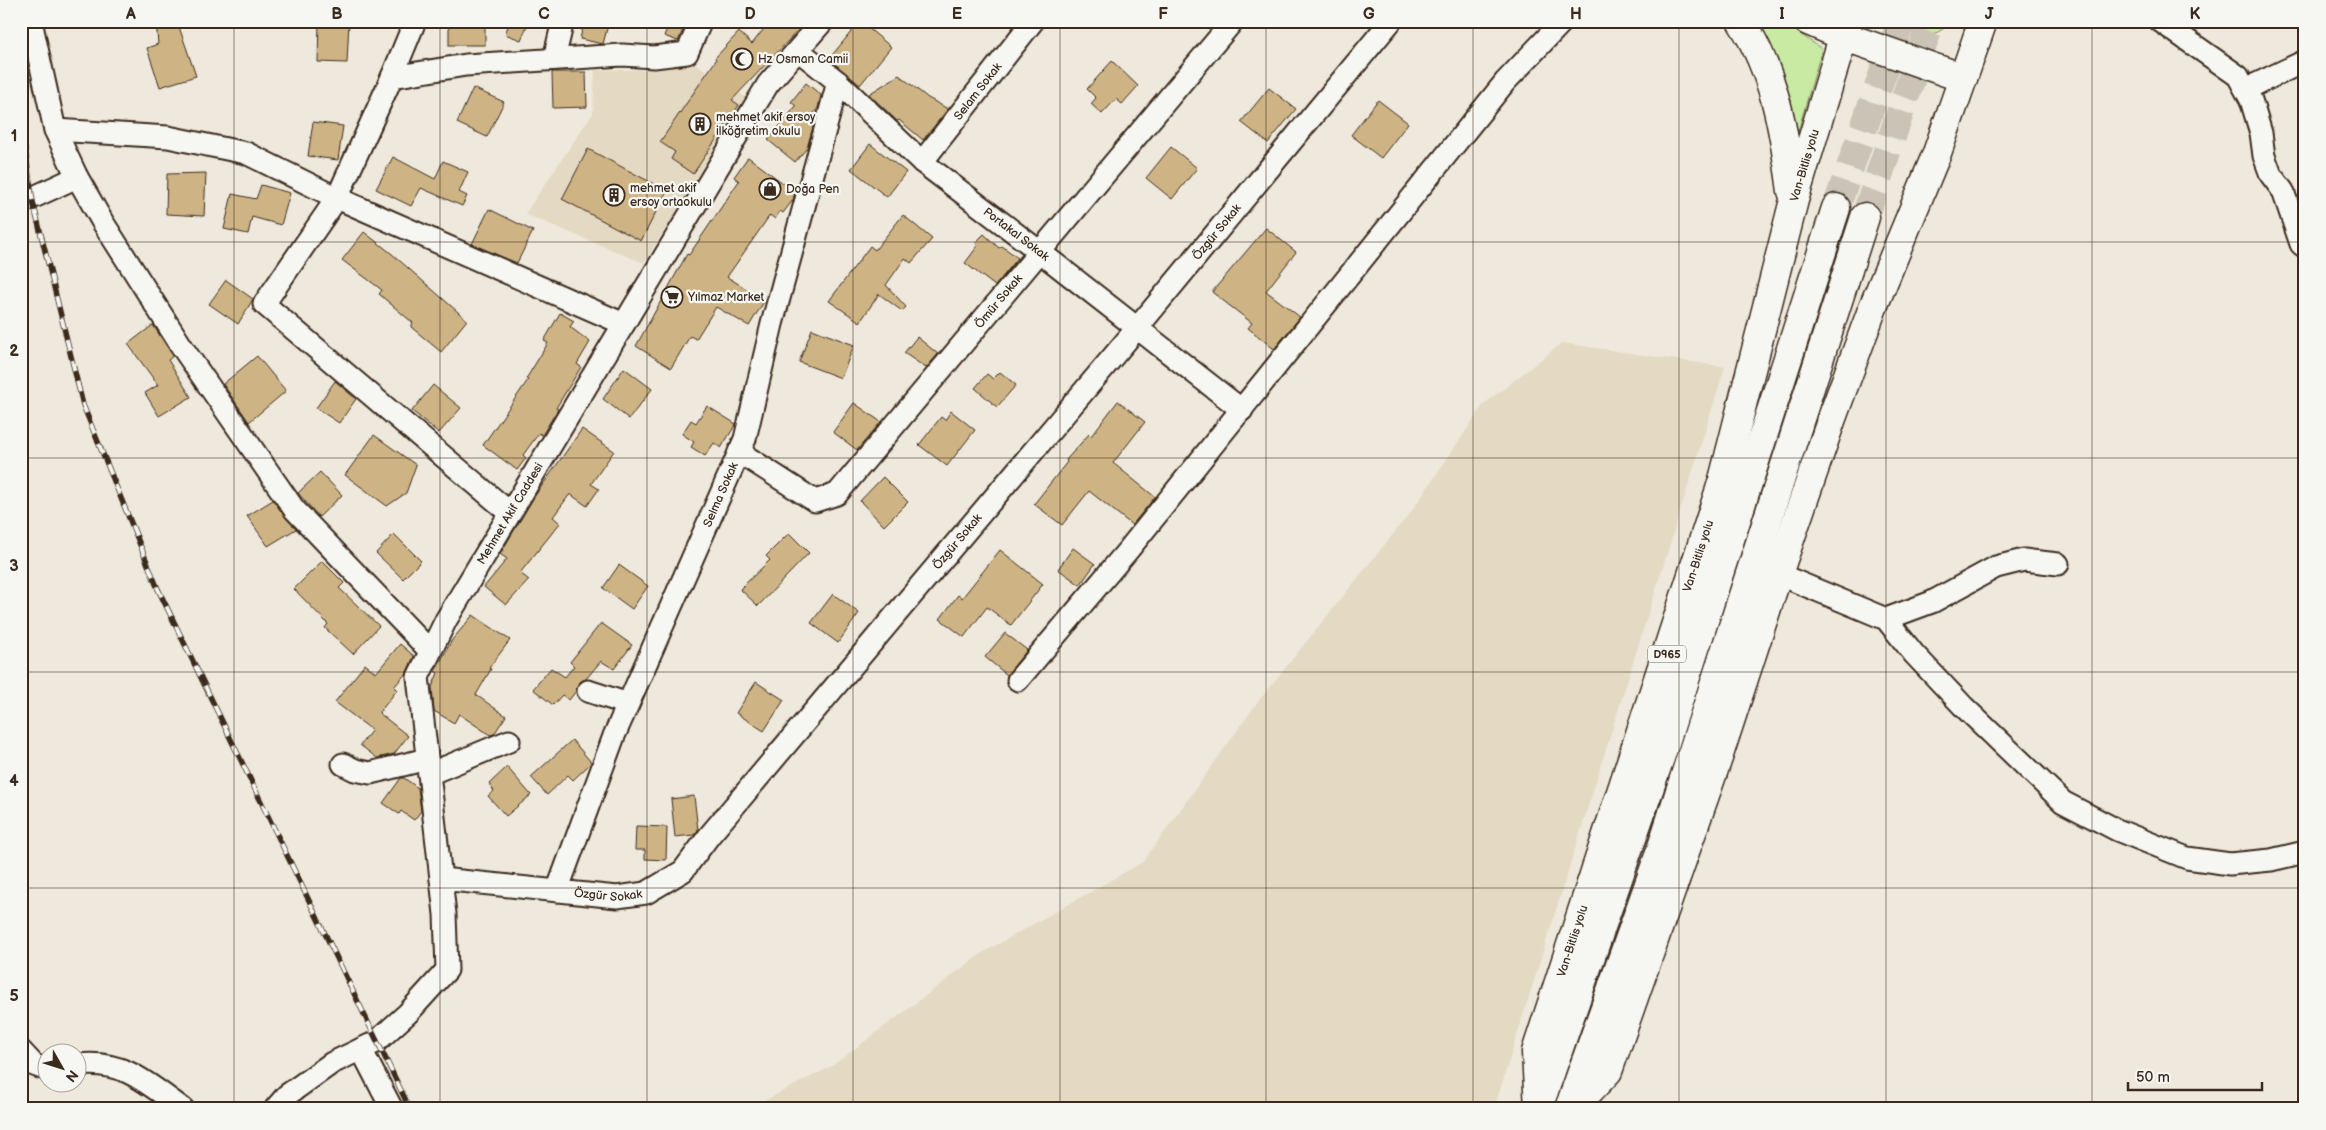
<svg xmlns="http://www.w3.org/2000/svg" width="2326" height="1130" viewBox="0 0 2326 1130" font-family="'Balsamiq Sans',sans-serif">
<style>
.built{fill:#e4d9c2}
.grass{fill:#c8eaa2;stroke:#828a60}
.building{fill:#ceb484;stroke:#3b2a1e}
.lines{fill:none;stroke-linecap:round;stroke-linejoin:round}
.highway-tunnel{stroke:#cac3b6;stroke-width:28;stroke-dasharray:28 14;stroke-linecap:butt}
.minor-casing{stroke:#3b2a1e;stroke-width:25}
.highway-casing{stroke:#3b2a1e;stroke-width:31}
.minor{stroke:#f6f6f2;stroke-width:21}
.highway{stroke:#f6f6f2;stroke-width:28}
.rail-casing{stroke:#3b2a1e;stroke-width:5.5}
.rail{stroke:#f6f6f2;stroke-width:4;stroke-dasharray:11;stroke-linecap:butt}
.grid{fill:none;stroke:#3b2a1e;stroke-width:1;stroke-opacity:0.55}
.labels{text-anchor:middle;stroke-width:4.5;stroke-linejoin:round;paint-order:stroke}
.shield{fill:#f6f6f2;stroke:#73675e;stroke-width:1}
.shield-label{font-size:11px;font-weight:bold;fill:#3b2a1e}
.poi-label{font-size:12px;fill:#3b2a1e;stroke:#f6f6f2;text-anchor:start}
.street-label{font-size:12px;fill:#3b2a1e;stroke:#f6f6f2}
.neatline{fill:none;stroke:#3b2a1e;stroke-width:2}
.grid-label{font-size:16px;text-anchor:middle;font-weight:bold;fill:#3b2a1e}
</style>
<rect width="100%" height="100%" fill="#eee9dc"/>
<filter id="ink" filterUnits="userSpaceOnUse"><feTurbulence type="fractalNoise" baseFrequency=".02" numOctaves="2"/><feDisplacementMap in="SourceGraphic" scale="10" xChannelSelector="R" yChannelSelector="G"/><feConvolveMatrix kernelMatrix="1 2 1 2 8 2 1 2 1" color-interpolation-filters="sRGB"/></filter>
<g filter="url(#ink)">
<g class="built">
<path d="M 695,63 L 748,99 L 644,263 L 525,214 L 593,113 L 595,70 L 643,70 Z"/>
<path d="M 1562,343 L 1725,367 L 1494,1109 L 748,1109 L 832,1066 L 981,954 L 1143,862 L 1257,703 L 1411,512 L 1484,404 Z"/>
</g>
<g class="grass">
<path d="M 1752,21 L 1781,21 L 1822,49 L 1797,135 Z"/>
<path d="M 1894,21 L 1951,21 C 1936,42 1909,36 1894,21 Z"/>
</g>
<g class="building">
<path d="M 156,21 L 177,21 L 196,76 L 160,87 L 147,48 L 158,44 Z"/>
<path d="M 319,21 L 349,21 L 347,63 L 318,62 Z"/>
<rect x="449" y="21" width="36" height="24"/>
<path d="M 510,21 L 529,21 L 521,40 L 505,34 Z"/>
<path d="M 584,21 L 609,21 L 603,44 L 580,39 Z"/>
<path d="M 670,21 L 687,21 L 678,41 L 664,36 Z"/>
<path d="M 770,21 L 805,23 L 732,100 L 739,105 L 693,174 L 671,159 L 675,152 L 660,142 L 716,60 L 715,58 L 739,32 L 752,44 Z"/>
<path d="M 860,21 L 891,47 L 860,85 L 829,59 Z"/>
<path d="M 1112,61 L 1138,86 L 1122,104 L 1116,99 L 1102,114 L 1091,104 L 1096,98 L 1087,89 Z"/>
<path d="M 552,72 L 586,72 L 587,107 L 553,108 Z"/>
<path d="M 899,75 L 928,98 L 948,109 L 923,140 L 899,120 L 897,121 L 869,94 Z"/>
<path d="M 806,83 L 821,95 L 818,108 L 809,119 L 814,123 L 807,148 L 795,162 L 768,140 L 796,106 L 791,102 Z"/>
<path d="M 473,88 L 504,102 L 487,137 L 457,123 Z"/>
<path d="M 1269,88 L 1296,109 L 1268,143 L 1241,122 Z"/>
<path d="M 1378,100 L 1408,123 L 1381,158 L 1351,135 Z"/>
<path d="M 313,122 L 343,126 L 338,160 L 308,156 Z"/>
<path d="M 870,144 L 906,172 L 887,197 L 851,169 Z"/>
<path d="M 1171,147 L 1197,168 L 1172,199 L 1146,178 Z"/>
<path d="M 588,149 L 667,191 L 641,241 L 562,199 Z"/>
<path d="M 393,157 L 435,179 L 443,161 L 468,172 L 459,192 L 467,196 L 462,206 L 421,188 L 411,206 L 376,189 Z"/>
<path d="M 748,157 L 795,192 L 793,200 L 783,213 L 780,211 L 775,219 L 770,215 L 727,277 L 765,300 L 749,326 L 716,307 L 696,339 L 690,336 L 671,368 L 636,346 L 687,254 L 689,255 L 739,181 L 734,177 Z"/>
<path d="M 206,173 L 204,216 L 166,214 L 167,174 Z"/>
<path d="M 261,185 L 290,193 L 281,225 L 252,217 L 248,234 L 224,229 L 232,194 L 256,199 Z"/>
<path d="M 489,209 L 533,231 L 517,263 L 472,244 Z"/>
<path d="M 903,215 L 932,239 L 911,263 L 905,258 L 886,285 L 906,307 L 902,311 L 879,294 L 860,322 L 829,301 L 870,246 L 875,250 Z"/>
<path d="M 1266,228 L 1296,252 L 1266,291 L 1300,317 L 1274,349 L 1248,328 L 1252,323 L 1212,292 Z"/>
<path d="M 364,232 L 391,253 L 467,320 L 441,352 L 411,327 L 413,323 L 379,294 L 382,290 L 342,260 Z"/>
<path d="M 984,234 L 999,248 L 1002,246 L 1018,258 L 995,286 L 965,263 L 977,247 L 976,242 Z"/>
<path d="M 226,280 L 253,299 L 238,324 L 209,304 Z"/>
<path d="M 560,313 L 574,321 L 570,327 L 590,342 L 577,364 L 581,367 L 556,408 L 558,409 L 542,435 L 539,433 L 523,455 L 526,458 L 517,470 L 483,445 L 528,380 L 526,379 L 548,343 L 544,341 Z"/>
<path d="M 153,325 L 173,356 L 168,360 L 191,397 L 159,416 L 145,393 L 158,385 L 128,344 Z"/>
<path d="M 812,329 L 854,345 L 841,378 L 799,362 Z"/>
<path d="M 917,337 L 938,354 L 926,368 L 904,353 Z"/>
<path d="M 257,356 L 286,391 L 249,422 L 223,384 Z"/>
<path d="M 624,368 L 652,389 L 629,419 L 603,399 Z"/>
<path d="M 1000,372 L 1016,385 L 997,407 L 975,388 L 987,374 L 993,379 Z"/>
<path d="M 335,381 L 356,399 L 339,423 L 316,408 Z"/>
<path d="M 433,385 L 461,408 L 439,433 L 412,411 Z"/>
<path d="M 1118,401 L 1145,422 L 1113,463 L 1155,497 L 1132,525 L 1089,491 L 1062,525 L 1034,504 L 1067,462 L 1066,460 L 1089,434 L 1091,436 Z"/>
<path d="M 854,403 L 881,422 L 857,450 L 833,432 Z"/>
<path d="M 707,406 L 736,424 L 721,448 L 714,443 L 705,456 L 691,447 L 694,442 L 682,434 L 691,420 L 696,423 Z"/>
<path d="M 951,411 L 975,430 L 947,466 L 919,445 L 941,417 L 945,420 Z"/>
<path d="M 582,429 L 614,451 L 591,484 L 599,489 L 587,506 L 570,494 L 553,517 L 560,523 L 520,573 L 529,580 L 506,605 L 484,587 L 507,559 L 500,554 L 534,497 Z"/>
<path d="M 374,435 L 416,465 L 406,493 L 387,506 L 345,475 Z"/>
<path d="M 320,472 L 342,495 L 319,517 L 298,493 Z"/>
<path d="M 883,477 L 908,502 L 884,526 L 860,501 Z"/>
<path d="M 273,500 L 296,529 L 268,546 L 247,516 Z"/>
<path d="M 789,533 L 809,553 L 758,606 L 740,589 L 770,560 L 766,556 Z"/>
<path d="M 394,534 L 421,561 L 403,579 L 376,553 Z"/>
<path d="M 1073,548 L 1095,564 L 1080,585 L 1058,569 Z"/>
<path d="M 1000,550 L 1043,584 L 1011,625 L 987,607 L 964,637 L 940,619 L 958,595 L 962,598 Z"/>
<path d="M 322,561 L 344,583 L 339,588 L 379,626 L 353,654 L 325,628 L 328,624 L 294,589 Z"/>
<path d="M 619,565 L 648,586 L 632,609 L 603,588 Z"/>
<path d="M 833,594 L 859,613 L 838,643 L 811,623 Z"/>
<path d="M 473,615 L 510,640 L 489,668 L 491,669 L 476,695 L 506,716 L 494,734 L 490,735 L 459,714 L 454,723 L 434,711 L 432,687 L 438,673 L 435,671 L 452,640 Z"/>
<path d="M 601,623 L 632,645 L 614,669 L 601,661 L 586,679 L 579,682 L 576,691 L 569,700 L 562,695 L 553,705 L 533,689 L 551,668 L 565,677 L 574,666 L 570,662 Z"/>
<path d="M 1005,633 L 1027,650 L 1007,675 L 985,657 Z"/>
<path d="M 400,644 L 414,656 L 407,672 L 394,687 L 397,690 L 379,713 L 408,736 L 394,754 L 377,758 L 360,745 L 372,730 L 335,702 L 365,664 L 376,673 Z"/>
<path d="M 756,682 L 784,700 L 764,731 L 736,713 Z"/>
<path d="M 572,740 L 591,762 L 590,764 L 573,780 L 568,775 L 547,795 L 531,777 Z"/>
<path d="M 507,767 L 531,795 L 506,816 L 488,796 L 494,791 L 489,784 Z"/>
<path d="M 401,778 L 404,778 L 418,788 L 421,811 L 414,820 L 401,811 L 399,814 L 383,803 Z"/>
<path d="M 694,796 L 698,830 L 694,835 L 675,837 L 671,799 Z"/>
<path d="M 636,826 L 667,827 L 666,860 L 645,859 L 645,850 L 635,850 Z"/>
</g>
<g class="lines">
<g class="highway-tunnel">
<path d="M 1836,208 L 1901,21"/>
<path d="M 1865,217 L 1931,21"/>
</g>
<g class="minor-casing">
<g id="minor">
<path d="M 31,21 L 55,130 L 77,177 L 102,221 L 184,350 L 294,509 L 430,651"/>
<path d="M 2160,21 L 2238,76 L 2251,100 L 2261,133 L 2264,156 L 2271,175 L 2283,191 L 2301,244 L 2305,247"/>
<path id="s1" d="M 798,50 L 838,82 L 922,162 L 1040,252 L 1242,410"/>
<path d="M 554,59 L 563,21"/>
<path d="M 392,77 L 415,21"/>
<path d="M 2246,89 L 2305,61"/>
<path d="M 55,130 L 168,137 L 246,153 L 337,198 L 624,324"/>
<path id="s2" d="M 922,162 L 1033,21"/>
<path d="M 21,203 L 77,177"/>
<path id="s3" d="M 739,452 L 815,501 L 837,494 L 1233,21"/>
<path d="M 510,513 L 264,304 L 337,198 L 392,77 L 466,65 L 622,55 L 654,57 L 687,53 L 701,21"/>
<path d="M 1778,574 L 1886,619 L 1914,654 L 1963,706 L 2063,802 L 2117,830 L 2187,858 L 2230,864 L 2271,860 L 2305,852"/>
<path d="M 1886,619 L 1932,602 L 1996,567 L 2024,560 L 2058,564"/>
<path d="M 1018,680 L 1129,549 L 1505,82 L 1563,21"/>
<path d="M 588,691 L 628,704"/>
<path d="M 343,764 L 355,770 L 370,773 L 427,759"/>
<path d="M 429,774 L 509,741"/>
<path id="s4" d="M 441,879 L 617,897 L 646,893 L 683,871 L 709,836 L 1138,327 L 1391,21"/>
<path id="s5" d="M 557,891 L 614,736 L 745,439 L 772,324 L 838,82"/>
<path d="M 361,1049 L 392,1109"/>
<path d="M 21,1051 L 34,1065 L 48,1070"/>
<path d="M 78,1065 C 123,1059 148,1084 183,1109"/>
<path id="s6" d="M 275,1109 L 287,1095 L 332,1063 L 376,1042 L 408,1013 L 447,970 L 445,914 L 418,677 L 446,620 L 768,84 L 823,21"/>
</g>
</g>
<g class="highway-casing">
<g id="highway">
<path d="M 1741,21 C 1775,72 1784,132 1792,191"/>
<path d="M 1808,21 L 1843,36 L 1963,78"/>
<path d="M 1543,1094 L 1661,755 L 1836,208"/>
<path d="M 1571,1103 L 1660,853 L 1865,217"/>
<path id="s7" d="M 1539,1109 L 1536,1052 L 1723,480 L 1794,200 L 1848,21"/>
<path d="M 1572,1109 L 1608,1071 L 1719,755 L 1778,574 L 1832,418 L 1873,307 L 1937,153 L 1983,21"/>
</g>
</g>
<use href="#minor" class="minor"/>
<use href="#highway" class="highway"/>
<g class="rail-casing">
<path id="rail" d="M 21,124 L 33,202 L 83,405 L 158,589 L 410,1109"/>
</g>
<use href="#rail" class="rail"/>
</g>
</g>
<path class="grid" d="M 234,21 L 234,1109M 440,21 L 440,1109M 647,21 L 647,1109M 853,21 L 853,1109M 1060,21 L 1060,1109M 1266,21 L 1266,1109M 1473,21 L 1473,1109M 1679,21 L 1679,1109M 1886,21 L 1886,1109M 2092,21 L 2092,1109M 21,242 L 2305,242M 21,458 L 2305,458M 21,672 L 2305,672M 21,888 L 2305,888"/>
<defs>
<g id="mosque-ring" transform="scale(1.125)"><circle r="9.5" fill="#f6f6f2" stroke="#3b2a1e" stroke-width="1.5"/><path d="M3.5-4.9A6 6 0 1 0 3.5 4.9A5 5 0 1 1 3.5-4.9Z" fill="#3b2a1e"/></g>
<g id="building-ring" transform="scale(1.125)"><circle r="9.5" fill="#f6f6f2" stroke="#3b2a1e" stroke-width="1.5"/><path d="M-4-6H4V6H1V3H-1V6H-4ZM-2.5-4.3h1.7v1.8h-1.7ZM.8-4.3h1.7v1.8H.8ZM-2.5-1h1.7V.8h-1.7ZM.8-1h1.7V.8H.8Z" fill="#3b2a1e"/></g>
<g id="shop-ring" transform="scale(1.125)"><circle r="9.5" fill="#f6f6f2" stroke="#3b2a1e" stroke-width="1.5"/><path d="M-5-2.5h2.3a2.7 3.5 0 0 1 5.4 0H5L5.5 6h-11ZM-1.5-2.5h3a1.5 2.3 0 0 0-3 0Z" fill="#3b2a1e"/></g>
<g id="supermarket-ring" transform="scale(1.125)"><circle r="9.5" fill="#f6f6f2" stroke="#3b2a1e" stroke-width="1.5"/><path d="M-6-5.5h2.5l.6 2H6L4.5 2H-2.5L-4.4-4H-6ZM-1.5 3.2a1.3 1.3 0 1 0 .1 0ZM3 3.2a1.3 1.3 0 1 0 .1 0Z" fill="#3b2a1e"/></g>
</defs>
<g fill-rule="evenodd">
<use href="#mosque-ring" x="742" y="59"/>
<use href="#building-ring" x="700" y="124"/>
<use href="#shop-ring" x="770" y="189"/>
<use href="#building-ring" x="614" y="195"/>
<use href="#supermarket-ring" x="672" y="297"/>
</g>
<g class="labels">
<rect class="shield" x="1648" y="645.5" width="38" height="17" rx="4"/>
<g class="shield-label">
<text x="1667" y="658">D965</text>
</g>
<g class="poi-label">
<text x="758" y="63">Hz Osman Camii</text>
<text x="716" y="121">mehmet akif ersoy<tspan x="716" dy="14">ilköğretim okulu</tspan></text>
<text x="630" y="192">mehmet akif<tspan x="630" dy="14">ersoy ortaokulu</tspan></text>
<text x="786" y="193">Doğa Pen</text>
<text x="688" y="301">Yılmaz Market</text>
</g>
<g class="street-label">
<text dy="4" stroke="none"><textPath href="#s2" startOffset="90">Selam Sokak</textPath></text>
<text dy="4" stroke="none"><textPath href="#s7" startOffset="984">Van-Bitlis yolu</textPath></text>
<text dy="4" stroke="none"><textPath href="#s4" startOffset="1082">Özgür Sokak</textPath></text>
<text dy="4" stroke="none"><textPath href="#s1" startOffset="286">Portakal Sokak</textPath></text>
<text dy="4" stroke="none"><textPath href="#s3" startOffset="365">Ömür Sokak</textPath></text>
<text dy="4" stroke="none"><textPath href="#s5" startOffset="429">Selma Sokak</textPath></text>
<text dy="4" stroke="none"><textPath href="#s6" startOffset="706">Mehmet Akif Caddesi</textPath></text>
<text dy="4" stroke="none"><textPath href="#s4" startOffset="678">Özgür Sokak</textPath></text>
<text dy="4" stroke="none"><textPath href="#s7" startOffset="579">Van-Bitlis yolu</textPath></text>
<text dy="4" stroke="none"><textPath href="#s4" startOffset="168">Özgür Sokak</textPath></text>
<text dy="4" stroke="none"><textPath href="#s7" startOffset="174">Van-Bitlis yolu</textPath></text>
</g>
</g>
<rect width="2326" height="1130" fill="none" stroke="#f6f6f2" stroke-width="55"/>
<g transform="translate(62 1068) rotate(129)"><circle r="24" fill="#f6f6f2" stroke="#aba49d"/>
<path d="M0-4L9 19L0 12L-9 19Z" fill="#3b2a1e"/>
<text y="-8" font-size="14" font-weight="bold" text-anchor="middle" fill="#3b2a1e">N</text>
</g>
<path d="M2128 1082v8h134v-8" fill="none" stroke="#3b2a1e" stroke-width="2.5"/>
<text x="2136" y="1082" font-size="15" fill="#3b2a1e" stroke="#f6f6f2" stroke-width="4" paint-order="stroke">50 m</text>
<rect x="28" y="28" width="2270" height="1074" class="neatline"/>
<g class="grid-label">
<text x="131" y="19">A</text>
<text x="337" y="19">B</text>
<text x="544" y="19">C</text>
<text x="750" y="19">D</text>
<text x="957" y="19">E</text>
<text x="1163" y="19">F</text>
<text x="1369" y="19">G</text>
<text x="1576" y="19">H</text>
<text x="1782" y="19">I</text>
<text x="1989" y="19">J</text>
<text x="2195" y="19">K</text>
<text x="14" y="141">1</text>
<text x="14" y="356">2</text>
<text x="14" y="571">3</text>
<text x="14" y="786">4</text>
<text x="14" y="1001">5</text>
</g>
</svg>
